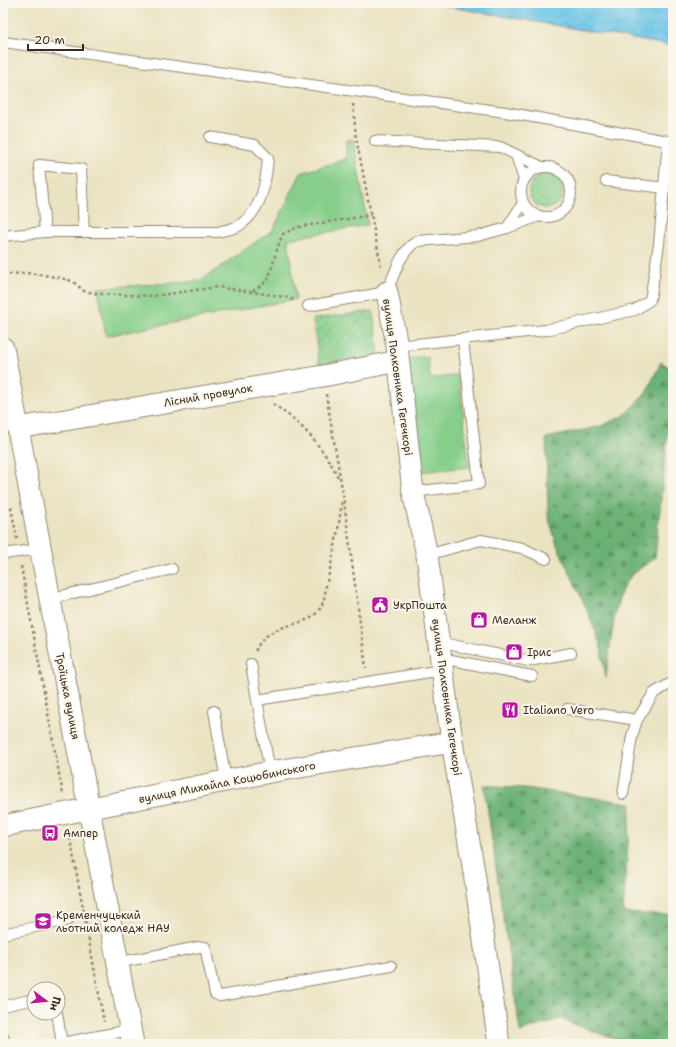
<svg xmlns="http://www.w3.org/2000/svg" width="676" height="1047" viewBox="0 0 676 1047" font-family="'Shantell Sans',sans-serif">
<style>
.grass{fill:url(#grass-dots);stroke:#607c54}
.forest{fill:url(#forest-firs);stroke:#546e4a}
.park{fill:#86ce8a;stroke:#607c54}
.garden{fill:url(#garden-furrows);stroke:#607c54}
.water{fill:url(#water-waves);stroke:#527882}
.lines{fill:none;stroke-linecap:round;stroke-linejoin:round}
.lane-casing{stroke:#928670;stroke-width:12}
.street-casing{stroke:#928670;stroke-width:23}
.path{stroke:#928670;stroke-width:2.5;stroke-dasharray:3 3;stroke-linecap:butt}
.lane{stroke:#fff;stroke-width:10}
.street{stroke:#fff;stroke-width:21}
.labels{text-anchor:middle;stroke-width:4;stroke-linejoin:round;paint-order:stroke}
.street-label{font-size:11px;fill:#3b2a1e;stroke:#fbf7ec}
.poi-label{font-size:11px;fill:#3b2a1e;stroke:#fbf7ec;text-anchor:start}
</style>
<defs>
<pattern id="grass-dots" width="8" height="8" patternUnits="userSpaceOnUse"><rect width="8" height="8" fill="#86ce8a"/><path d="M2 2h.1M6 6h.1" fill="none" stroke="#6fa770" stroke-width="1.8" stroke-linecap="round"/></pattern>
<pattern id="forest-firs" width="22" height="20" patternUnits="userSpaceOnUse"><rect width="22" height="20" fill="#6cb176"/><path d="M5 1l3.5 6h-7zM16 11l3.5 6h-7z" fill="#5a9060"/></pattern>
<pattern id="garden-furrows" width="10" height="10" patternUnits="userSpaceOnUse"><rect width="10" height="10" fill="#86ce8a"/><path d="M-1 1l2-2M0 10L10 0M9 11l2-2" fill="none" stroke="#6fa770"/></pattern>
<pattern id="water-waves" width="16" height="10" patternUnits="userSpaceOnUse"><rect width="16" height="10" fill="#69c5e7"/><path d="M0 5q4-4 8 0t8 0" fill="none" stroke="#5ca9c6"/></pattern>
</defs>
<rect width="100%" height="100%" fill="#fbf7ec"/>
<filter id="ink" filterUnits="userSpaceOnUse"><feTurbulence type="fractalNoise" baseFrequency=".025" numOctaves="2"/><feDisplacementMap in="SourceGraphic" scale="8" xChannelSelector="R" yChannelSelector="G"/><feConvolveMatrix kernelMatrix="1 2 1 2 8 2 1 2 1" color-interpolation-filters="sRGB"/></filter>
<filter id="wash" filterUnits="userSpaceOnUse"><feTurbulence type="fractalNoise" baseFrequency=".012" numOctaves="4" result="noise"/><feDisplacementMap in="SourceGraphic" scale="16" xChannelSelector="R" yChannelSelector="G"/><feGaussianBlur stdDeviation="0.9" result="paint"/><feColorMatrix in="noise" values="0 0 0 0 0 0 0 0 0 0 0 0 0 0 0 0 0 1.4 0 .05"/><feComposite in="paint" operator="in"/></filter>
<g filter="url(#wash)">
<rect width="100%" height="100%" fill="#eae3c2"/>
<circle class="grass" cx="546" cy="191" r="17"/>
<g class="forest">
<path d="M 661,362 L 673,370 L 673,381 L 655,558 C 645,565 631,574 625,584 C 614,601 609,657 606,678 L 600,644 L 587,610 L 557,545 L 548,516 L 546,438 L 601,426 L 623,416 L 646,393 Z"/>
<path d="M 484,785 L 525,788 L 631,803 L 623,913 L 673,915 L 673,1044 L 629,1044 L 560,1019 L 520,1032 Z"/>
</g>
<g class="park">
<path d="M 353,139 L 368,225 L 288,239 L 296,299 L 106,336 L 98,288 L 200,281 L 273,230 L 301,173 L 346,159 L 346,140 Z"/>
<path d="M 428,356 L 430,379 L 459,375 L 469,467 L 418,472 L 406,359 Z"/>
</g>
<path class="garden" d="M 373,311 L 379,355 L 319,364 L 313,319 Z"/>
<path class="water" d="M 427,3 L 673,3 L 673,46 L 457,8 Z"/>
</g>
<g filter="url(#ink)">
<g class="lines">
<g class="lane-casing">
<g id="lane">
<path d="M 3,42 L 505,112 L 673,142"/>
<path d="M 375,141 L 500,147 L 542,167"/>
<path d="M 516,155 L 524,180"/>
<circle cx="546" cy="192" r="25"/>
<path d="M 606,181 L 665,188"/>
<path d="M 507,228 L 523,203"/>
<path d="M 45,232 L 39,165 L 81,169 L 84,232"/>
<path d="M 3,236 L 45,232 L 217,232 C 224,230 235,229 240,225 C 262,210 266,182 268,158 L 255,145 L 210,137"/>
<path d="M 308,306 L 387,292 C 394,275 401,249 418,241 L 478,236 L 507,228 L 539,216"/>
<path d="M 397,346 L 546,330 L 635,310 L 650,300 L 659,244 L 668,141"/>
<path d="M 413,492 L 479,484 L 463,340"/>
<path d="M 3,554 L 40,549"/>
<path d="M 427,555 L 481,540 L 522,548 L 546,559"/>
<path d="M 49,599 L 172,569"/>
<path d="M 438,642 L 529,661 L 571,653"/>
<path d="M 441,658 L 532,676"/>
<path d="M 251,664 L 257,700"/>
<path d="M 567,709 L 637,720"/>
<path d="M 214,711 L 226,781"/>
<path d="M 270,772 L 257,700 L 442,670"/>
<path d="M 623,794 L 632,736 L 637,720 L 654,693 L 673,682"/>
<path d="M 3,934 L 68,920"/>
<path d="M 116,963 L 199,947 L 205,947 L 215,994 L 220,996 L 391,966"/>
<path d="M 3,1006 L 34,999"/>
<path d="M 57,1013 L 62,1044"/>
<path d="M 3,1036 L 5,1044"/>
<path d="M 62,1043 L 130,1030"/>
</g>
</g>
<g class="street-casing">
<g id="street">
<path d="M 387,292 L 397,346 L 413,492 L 427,555 L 452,742 L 474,872 L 499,1044"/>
<path d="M 3,348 L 133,1044"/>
<path d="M 18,428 L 323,376 L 398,361"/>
<path d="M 3,826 L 270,772 L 452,742"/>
</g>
</g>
<g class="path">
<path d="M 353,104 L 356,137 L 381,266"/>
<path d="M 9,274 L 30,273 L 56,277 L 72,281 L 84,291 L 100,294 L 154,296 L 217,287 L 286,297 L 296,301"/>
<path d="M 253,291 L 268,280 L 279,243 L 283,234 L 298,227 L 371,215"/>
<path d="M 326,394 L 343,494 L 366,668"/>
<path d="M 273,404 C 302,423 324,448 339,479"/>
<path d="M 11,507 L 17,539"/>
<path d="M 21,566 L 63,795"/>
<path d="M 255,651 C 270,619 305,630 319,610 C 324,603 325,594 326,586 C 333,557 339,529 342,499"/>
<path d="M 69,832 L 104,1022"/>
</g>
<use href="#lane" class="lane"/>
<use href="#street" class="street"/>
</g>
</g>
<defs>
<g id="civic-square" transform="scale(0.9)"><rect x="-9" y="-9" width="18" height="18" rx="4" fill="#b5179e" stroke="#fbf7ec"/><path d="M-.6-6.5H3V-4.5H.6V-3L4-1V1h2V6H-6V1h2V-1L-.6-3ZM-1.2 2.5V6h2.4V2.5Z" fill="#fff"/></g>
<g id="shop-square" transform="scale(0.9)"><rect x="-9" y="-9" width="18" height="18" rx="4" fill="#b5179e" stroke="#fbf7ec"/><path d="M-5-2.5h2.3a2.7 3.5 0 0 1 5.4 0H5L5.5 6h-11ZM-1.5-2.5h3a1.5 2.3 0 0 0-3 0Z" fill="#fff"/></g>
<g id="restaurant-square" transform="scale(0.9)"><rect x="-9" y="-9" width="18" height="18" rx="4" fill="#b5179e" stroke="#fbf7ec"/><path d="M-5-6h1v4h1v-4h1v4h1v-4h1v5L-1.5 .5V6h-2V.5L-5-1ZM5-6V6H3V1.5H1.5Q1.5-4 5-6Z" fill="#fff"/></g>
<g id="bus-square" transform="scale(0.9)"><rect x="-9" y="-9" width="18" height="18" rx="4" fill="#b5179e" stroke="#fbf7ec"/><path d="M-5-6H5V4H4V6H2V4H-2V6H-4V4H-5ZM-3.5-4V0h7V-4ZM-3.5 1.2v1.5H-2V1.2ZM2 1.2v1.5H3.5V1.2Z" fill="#fff"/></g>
<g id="university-square" transform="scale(0.9)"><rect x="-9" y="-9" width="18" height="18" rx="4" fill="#b5179e" stroke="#fbf7ec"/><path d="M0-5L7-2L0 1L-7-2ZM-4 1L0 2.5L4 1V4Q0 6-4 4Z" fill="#fff"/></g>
</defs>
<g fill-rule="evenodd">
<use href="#civic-square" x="380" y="605"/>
<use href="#shop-square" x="479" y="620"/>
<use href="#shop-square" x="514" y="652"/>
<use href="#restaurant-square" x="510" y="710"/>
<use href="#bus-square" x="50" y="833"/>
<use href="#university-square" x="43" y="921"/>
</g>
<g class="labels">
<g class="street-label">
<text transform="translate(398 377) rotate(82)" y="4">вулиця Полковника Гегечкорі</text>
<text transform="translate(208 395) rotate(-10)" y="4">Лісний провулок</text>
<text transform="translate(68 696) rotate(79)" y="4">Троїцька вулиця</text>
<text transform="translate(447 697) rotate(82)" y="4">вулиця Полковника Гегечкорі</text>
<text transform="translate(227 782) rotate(-11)" y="4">вулиця Михайла Коцюбинського</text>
</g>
<g class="poi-label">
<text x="393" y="609">УкрПошта</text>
<text x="492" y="624">Меланж</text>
<text x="527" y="656">Ірис</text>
<text x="523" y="714">Italiano Vero</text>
<text x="63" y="837">Ампер</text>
<text x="56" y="919">Кременчуцький<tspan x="56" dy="13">льотний коледж НАУ</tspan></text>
</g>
</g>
<rect width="676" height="1047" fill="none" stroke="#fbf7ec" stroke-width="16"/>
<g transform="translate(46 1001) rotate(106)"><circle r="19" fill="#fbf7ec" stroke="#aea59a"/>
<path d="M0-3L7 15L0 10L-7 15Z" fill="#b5179e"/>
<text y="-6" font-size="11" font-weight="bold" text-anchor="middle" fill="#3b2a1e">Пн</text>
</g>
<path d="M28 44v6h55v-6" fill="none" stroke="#3b2a1e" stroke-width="2"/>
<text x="34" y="44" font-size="12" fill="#3b2a1e" stroke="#fbf7ec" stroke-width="3" paint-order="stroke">20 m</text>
</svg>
